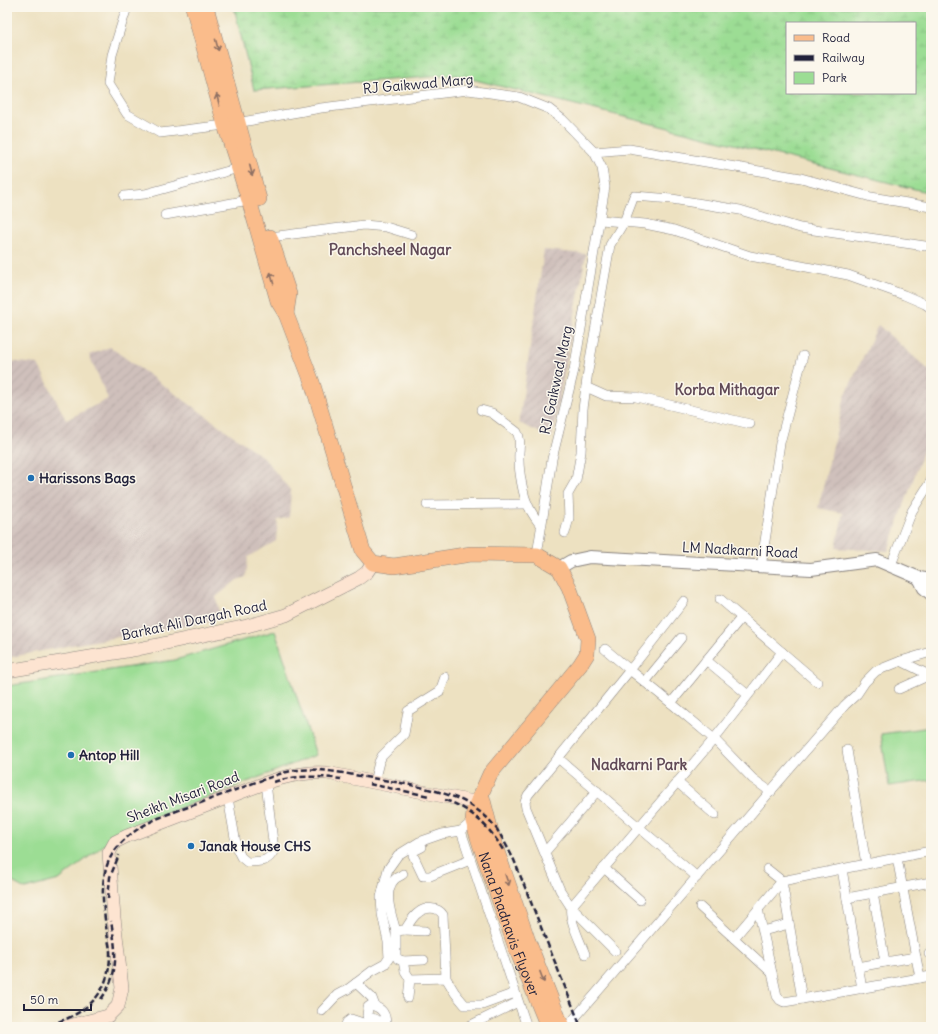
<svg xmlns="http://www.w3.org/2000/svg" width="938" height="1034" viewBox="0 0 938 1034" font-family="Delius,sans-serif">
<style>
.industrial{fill:url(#industrial-furrows)}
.green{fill:#9cdd94;stroke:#5f8068}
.wetland{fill:url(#wetland-marsh);stroke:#5f8068;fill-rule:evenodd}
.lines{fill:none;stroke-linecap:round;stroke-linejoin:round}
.minor-casing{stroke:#88827e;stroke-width:10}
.tertiary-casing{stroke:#88827e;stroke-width:14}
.secondary-casing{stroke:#88827e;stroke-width:14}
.primary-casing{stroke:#88827e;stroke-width:16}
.minor{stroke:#fff;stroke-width:9}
.tertiary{stroke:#fff;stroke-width:12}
.secondary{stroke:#fde4d1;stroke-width:13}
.primary{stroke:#fabc8b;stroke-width:15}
.rail{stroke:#22223b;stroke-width:2.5;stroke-dasharray:6 3;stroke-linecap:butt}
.oneway{stroke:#8e6f63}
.poi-dot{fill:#1f6fb2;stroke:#fbf7ec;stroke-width:1.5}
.labels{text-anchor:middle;stroke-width:3;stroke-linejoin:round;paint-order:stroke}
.street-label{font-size:14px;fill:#22223b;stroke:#fbf7ec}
.poi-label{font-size:14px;font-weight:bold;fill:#22223b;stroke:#fbf7ec;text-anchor:start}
.neighbourhood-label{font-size:15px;font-weight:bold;fill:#614a57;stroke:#fbf7ec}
</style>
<defs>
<pattern id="industrial-furrows" width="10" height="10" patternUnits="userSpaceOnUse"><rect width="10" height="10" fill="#cfc0bb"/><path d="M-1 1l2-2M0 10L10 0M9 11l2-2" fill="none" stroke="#b1a5a2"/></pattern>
<pattern id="wetland-marsh" width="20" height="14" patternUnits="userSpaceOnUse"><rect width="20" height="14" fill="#9cdd94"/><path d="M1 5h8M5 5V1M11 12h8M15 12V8" fill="none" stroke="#86bd80"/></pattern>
</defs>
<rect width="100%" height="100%" fill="#fbf7ec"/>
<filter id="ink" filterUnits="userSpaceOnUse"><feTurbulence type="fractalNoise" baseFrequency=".025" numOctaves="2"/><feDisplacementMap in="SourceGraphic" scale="8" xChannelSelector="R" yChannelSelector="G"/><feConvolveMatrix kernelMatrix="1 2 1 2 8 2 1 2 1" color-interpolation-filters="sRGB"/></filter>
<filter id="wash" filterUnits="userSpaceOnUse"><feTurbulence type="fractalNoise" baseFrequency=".012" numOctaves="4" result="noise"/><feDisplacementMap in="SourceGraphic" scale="16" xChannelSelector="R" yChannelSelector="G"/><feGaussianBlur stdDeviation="0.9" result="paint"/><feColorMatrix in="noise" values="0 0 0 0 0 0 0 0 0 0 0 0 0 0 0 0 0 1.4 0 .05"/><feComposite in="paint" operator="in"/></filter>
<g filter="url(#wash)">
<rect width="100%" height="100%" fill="#ede1c1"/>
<g class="industrial">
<path d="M 544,250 L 586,254 L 552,438 L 519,423 Z"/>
<path d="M 878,325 L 931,372 L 931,429 L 888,551 L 836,548 L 843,513 L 818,508 L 845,396 Z"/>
<path d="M 110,347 L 263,457 L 291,491 L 289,517 L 278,520 L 276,541 L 248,557 L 246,577 L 237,580 L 216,597 L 219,612 L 210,622 L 82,643 L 7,658 L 7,361 L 38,364 L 66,420 L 108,399 L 89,355 Z"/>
</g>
<g class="green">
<path d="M 275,631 L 316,755 L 122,831 L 59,880 L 25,889 L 7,879 L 7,686 L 175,660 Z"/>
<path d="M 931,727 L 931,780 L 889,786 L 881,734 Z"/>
</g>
<path class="wetland" d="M 234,7 L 931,7 L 931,193 L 455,75 L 254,90 ZM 787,23 L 915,23 L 915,93 L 787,93 Z"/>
</g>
<g filter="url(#ink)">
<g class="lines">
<g class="minor-casing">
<g id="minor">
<path d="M 127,7 L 112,55 L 108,84 L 127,114 L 160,133 L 225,125 L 321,108 L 468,90 L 519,97 L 549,109 L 562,119 L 594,152 L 602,168 L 605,187 L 574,370 L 552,459 L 537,555"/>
<path d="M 594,152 L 629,149 L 801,178 L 871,197 L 931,207"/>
<path d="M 124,196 L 145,194 L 239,168"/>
<path d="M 165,215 L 249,200"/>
<path d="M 601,220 L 645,224 L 674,230 L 750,256 L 848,275 L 904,295 L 925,304 L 931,308"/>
<path d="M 270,237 L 364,225 L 386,227 L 412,235"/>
<path d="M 586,387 L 606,396 L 636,397 L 750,424"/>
<path d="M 481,410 L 492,413 L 517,432 C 522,441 518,450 519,460 C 519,471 523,496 528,505 C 531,513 537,520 541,526"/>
<path d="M 427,505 L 527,504"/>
<path d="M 565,533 L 569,518 L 568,494 L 576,480 L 581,452 L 583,409 L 588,371 L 610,245 L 624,222 L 634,196 L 672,199 L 740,210 L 800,228 L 925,246"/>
<path d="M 891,565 L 912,511 L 931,481"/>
<path d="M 761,567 L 780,443 L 803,356"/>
<path d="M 720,599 L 782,652"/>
<path d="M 605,649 L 630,670 L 684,601"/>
<path d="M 706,660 L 748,695"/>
<path d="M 901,661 L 931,676"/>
<path d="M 645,682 L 681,638"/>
<path d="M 899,689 L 930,675"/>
<path d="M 671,703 L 741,618"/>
<path d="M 847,750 L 866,864"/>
<path d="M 558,758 L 697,877"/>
<path d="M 374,782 L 379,762 L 382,756 L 404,734 L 408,711 L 440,691 L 445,677"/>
<path d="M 677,782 L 715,815"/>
<path d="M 228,798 L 237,849 L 241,857 L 247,862 C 260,861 268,863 274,850 L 266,783"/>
<path d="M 461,831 L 527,1027"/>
<path d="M 422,847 L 414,851 L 413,855 L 423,876 L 430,876 L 470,860"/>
<path d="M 545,852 L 597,791"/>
<path d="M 897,858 L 920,978"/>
<path d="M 604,868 L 640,900"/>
<path d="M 767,869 L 782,881 L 802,999 L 931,976"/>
<path d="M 842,869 L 862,989"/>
<path d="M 873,893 L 885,962 L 916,957"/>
<path d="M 847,898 L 931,882"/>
<path d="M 700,907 L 772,973 L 777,996 L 780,1000 L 784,1002 L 802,999"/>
<path d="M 758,909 L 772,973"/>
<path d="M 405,930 L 425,931"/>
<path d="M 396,931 C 392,917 382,891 395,879 C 397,877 401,876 403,874"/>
<path d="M 763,931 L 789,924"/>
<path d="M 734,938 L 782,881 L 931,851"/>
<path d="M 615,951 L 571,907 L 560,890 L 526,808 L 525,802 L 528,795 L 630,670 L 671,703 L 714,739 L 753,779 L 771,792"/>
<path d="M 585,954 C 581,943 568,918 571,907 L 714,739 L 782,652 L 817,682"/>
<path d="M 929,954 L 931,954"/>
<path d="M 403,961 L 424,960"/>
<path d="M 858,967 L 885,962"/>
<path d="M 446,978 L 410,979 L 405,971 L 403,961 L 398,959 L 396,956 L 396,931 L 405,930 C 409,924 412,917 418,913 C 425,907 438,906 443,915 L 446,978 L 455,993 L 465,1005 L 482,1005 L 515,993"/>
<path d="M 356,983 L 372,998 L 375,1006"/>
<path d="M 408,998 L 410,979"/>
<path d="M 371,1005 C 381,1008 385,1012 386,1022 L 384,1023 L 367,1016 L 368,1007 Z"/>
<path d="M 322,1011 L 337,995 L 348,989 L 372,971 L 385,964 L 389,958 L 388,942 L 382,914 L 381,897 L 388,869 L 398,855 L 419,842 L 442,834 L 461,831 L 473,821 L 477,821"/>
<path d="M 345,1027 L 347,1022 L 351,1019 L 375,1027"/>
<path d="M 467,1027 L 518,1002"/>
<path d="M 567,1027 L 845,705 L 857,694 L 865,682 L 876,671 L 901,661 L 931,652"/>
</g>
</g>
<g class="tertiary-casing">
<g id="tertiary">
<path d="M 559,568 L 571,561 L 590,557 L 811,569 L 877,560 L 919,578 L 931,580"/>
<path d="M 919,578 L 924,588 L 931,594"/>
</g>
</g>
<g class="secondary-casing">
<g id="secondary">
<path d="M 7,671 L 138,649 L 247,626 L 286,615 L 359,578 L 367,572 L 373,563"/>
<path d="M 65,1027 L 108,1016 L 118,1006 L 122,988 L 114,918 L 109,853 L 115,842 L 127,836 C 158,824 190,812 221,800 C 255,787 290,770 327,773 L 484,804"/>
</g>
</g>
<g class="primary-casing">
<g id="primary">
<path id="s1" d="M 193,7 L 225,125 L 249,200 L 278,301 L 286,314 L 312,382 L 363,551 L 373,563 L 394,566 L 471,554 L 537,555 L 559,568 L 569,587 L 588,639 L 587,654 L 580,665 L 490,774 L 477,803 L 474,811 L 473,821 L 481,847 L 516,948 L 548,1027"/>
<path d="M 206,7 L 259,199"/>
<path d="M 270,237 L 289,294 L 286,314"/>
<path d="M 481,793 L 494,843 L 528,941 L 562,1027"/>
</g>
</g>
<use href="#minor" class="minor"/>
<use href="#tertiary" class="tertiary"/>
<use href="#secondary" class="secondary"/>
<use href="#primary" class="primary"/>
<g class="rail">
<path d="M 274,782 C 294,775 319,776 341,779"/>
<path d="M 369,784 L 429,796"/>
<path d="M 445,800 C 470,808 490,827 503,850"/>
<path d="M 108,899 L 110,877 L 119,855"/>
<path d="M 101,999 C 120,974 116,949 111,921"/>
<path d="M 41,1027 C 81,1017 110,999 110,953 C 110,947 108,940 107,933 C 103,906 97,873 116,849 C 137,822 171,813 203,802 C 221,795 239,789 256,782 C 270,778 284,771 298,770 C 320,768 343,773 365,777 C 396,782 430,787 459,799 C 468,803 478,810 485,816 C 498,827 506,845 514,860 L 581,1027"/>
</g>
</g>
<defs><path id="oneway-shaft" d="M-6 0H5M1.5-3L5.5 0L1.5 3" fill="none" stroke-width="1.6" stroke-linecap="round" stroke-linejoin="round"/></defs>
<g class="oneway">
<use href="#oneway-shaft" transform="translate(217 45) rotate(75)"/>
<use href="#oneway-shaft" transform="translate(218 100) rotate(-105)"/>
<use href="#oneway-shaft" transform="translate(251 170) rotate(75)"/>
<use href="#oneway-shaft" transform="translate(272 278) rotate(-105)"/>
<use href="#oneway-shaft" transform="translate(507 880) rotate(71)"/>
<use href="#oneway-shaft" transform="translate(542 977) rotate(69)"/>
</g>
</g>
<g class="poi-dot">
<circle cx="31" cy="478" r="4"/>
<circle cx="71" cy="755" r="4"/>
<circle cx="191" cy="846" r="4"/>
</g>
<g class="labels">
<g class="street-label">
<text transform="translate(418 84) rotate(-5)" y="5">RJ Gaikwad Marg</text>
<text transform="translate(556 380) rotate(-78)" y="5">RJ Gaikwad Marg</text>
<text transform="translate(740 550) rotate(3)" y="5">LM Nadkarni Road</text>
<text transform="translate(194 620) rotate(-12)" y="5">Barkat Ali Dargah Road</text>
<text transform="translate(183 797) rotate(-21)" y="5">Sheikh Misari Road</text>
<text dy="5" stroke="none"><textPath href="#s1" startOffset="1183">Nana Phadnavis Flyover</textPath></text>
</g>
<g class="poi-label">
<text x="39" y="483">Harissons Bags</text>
<text x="79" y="760">Antop Hill</text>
<text x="199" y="851">Janak House CHS</text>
</g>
<g class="neighbourhood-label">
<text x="390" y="255">Panchsheel Nagar</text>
<text x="727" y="395">Korba Mithagar</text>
<text x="639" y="770">Nadkarni Park</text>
</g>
</g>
<rect width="938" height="1034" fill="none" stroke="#fbf7ec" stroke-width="24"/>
<rect x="786" y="22" width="130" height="72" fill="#fbf7ec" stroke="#a4a2a5"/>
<rect x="794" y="35" width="20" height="6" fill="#fabc8b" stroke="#a4a2a5"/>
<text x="822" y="42" font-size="12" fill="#22223b">Road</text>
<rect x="794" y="55" width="20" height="6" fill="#22223b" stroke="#a4a2a5"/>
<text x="822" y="62" font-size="12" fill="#22223b">Railway</text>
<rect x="794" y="72" width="20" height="12" fill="#9cdd94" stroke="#a4a2a5"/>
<text x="822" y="82" font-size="12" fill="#22223b">Park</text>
<path d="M24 1004v6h67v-6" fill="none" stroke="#22223b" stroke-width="2"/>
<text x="30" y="1004" font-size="12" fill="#22223b" stroke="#fbf7ec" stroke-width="3" paint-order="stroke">50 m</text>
</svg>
